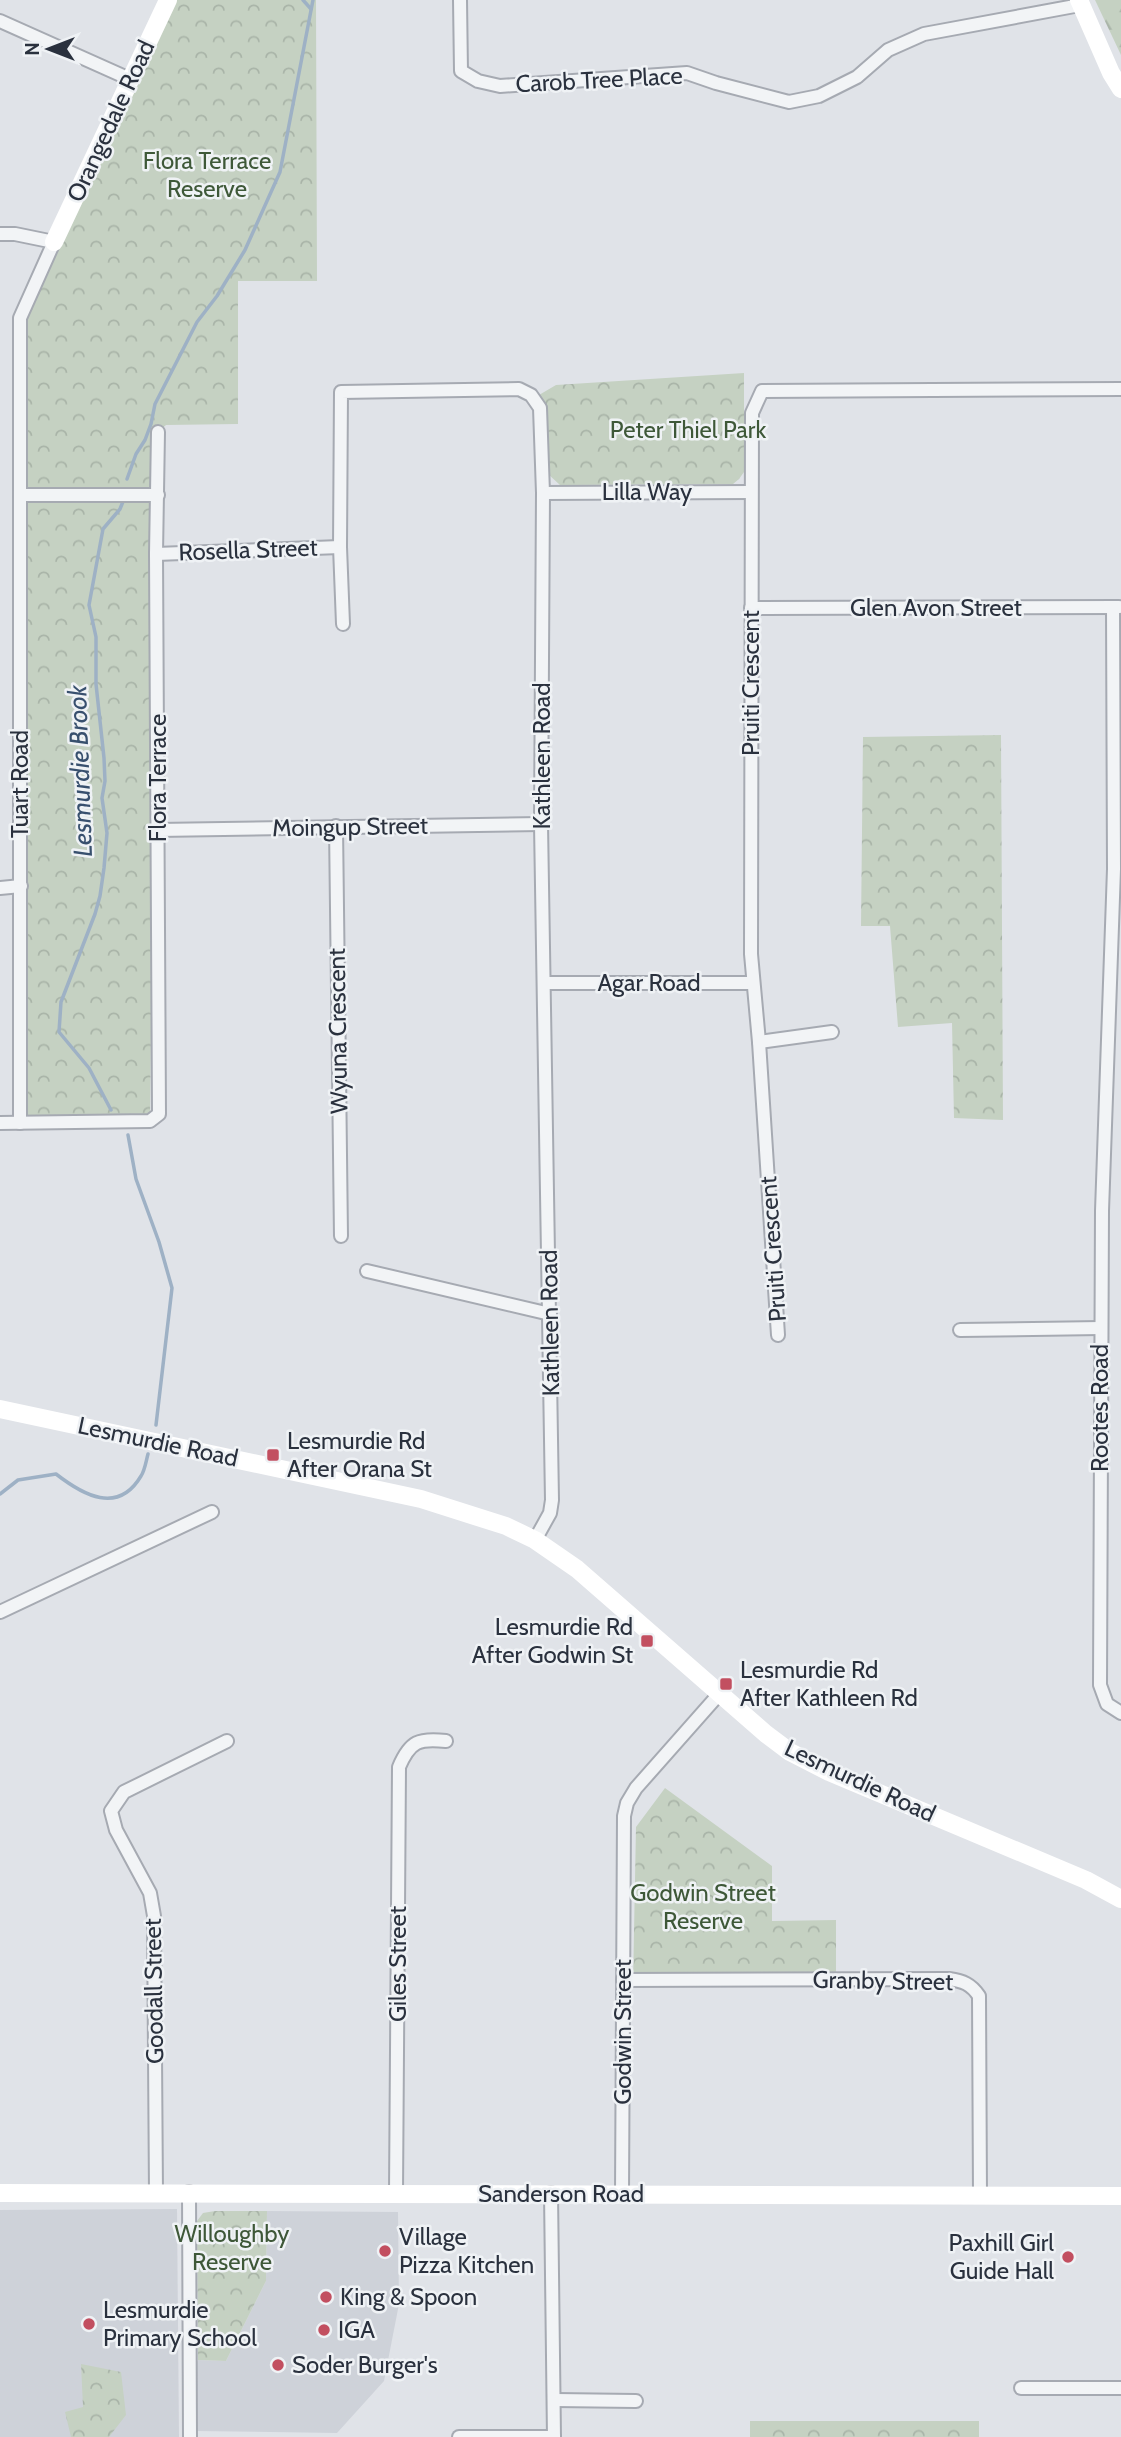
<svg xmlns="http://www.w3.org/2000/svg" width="1121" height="2437" viewBox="0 0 1121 2437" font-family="Cabin,sans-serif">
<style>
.built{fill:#ced2d9}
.forest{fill:url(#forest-firs)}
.park{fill:url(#park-crowns)}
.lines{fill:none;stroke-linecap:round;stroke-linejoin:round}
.stream{stroke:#9eb1c5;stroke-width:3.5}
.street-casing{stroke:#a6aab2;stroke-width:16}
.street{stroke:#f2f4f6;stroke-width:12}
.secondary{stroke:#fff;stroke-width:18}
.poi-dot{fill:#c24f60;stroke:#eff2f5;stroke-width:2.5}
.labels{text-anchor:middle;stroke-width:5;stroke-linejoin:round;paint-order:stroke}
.street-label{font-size:24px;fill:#2a313e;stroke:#eff2f5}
.park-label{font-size:24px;fill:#3e5838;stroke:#eff2f5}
.poi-label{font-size:24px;fill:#2a313e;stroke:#eff2f5;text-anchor:start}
.water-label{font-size:26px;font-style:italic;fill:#38506e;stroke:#eff2f5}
</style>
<defs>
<pattern id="forest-firs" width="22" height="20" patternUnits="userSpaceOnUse" patternTransform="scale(1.75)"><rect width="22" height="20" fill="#c5d1c2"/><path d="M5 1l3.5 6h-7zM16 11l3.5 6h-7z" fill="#a9b4a8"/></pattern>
<pattern id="park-crowns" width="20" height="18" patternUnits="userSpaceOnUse" patternTransform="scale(1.75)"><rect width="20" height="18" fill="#c5d1c2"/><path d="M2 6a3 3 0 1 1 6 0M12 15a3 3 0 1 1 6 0" fill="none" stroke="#a9b4a8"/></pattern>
</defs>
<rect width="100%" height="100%" fill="#e0e3e8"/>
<g class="built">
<path d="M 177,2209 L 179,2437 L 0,2437 L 0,2210 Z"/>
<path d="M 267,2211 L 398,2212 L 399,2304 L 384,2381 L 337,2433 L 195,2431 L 196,2364 L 198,2360 L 226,2361 L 266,2281 Z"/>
</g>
<path class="forest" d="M 1095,0 L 1121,0 L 1121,55 Z"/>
<g class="park">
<path d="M 165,0 L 316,0 L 317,281 L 238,281 L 238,424 L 166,425 L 158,432 L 150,1121 L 20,1123 L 20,318 Z"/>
<path d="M 744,373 L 744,472 L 739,479 L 733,484 L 560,485 L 548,474 C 547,448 552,417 539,395 L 556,385 Z"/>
<path d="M 1001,735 L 1003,1120 L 954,1118 L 952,1023 L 898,1027 L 890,926 L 861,926 L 863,737 Z"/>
<path d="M 665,1788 L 772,1866 L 772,1921 L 836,1920 L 836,1987 L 633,1985 L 636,1827 Z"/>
<path d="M 215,2211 L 267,2211 L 266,2281 L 226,2361 L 198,2360 L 197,2221 L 203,2213 Z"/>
<path d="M 81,2364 L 121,2372 L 126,2415 L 109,2437 L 71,2437 L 65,2412 L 83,2407 Z"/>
<rect x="750" y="2421" width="229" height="16"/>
</g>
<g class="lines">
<g class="stream">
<path d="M 303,0 L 311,9"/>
<path d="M 127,479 L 136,454 L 145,440 L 151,424 L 155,404 L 197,322 L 217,296 L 245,250 L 280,172 L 313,0"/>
<path d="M 111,1110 L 89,1068 L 59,1032 L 61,1002 L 95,914 L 100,896 L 104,868 L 107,833 L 102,798 L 105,781 L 104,758 L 96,684 L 96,637 L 89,605 L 103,529 L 120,509 L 124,499"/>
<path d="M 128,1135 L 136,1179 L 159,1242 L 172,1288 L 156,1425"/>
<path d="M 0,1494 L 18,1480 L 56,1474 C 83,1495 118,1515 141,1476 C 145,1470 146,1461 148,1454"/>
</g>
<g class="street-casing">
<g id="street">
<path d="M 460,0 L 461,71 L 478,81 L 500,86 L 687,73 L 716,83 L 789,102 L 819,96 L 857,77 L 888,50 L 924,34 L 1080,5"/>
<path d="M 0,21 L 132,80"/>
<path d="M 0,234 L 15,234 L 54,242 L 20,318 L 20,1123"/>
<path d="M 543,493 L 751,492"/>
<path d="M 20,495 L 158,495"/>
<path d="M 156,554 L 340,547"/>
<path d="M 1113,607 L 1114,869 L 1102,1211 L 1100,1685 L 1107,1704 L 1121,1713"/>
<path d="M 751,608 L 1119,607"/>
<path d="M 343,624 L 340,547 L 341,392 L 519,389 L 531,395 L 540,408 L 543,493 L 541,824 L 552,1500 L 550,1513 L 535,1540"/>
<path d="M 336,826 L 341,1236"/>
<path d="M 158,830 L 541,824"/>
<path d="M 0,888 L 21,886"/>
<path d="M 545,983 L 753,983"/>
<path d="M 759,1042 L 832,1032"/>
<path d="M 0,1123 L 150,1121 L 159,1114 L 156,554 L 158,432"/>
<path d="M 367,1271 L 550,1314"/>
<path d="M 960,1330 L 1101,1328"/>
<path d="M 778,1335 L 759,1042 L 751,954 L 752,413 L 762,391 L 1121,389"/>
<path d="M 0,1612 L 212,1512"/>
<path d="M 623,1980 L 949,1979 C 963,1981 971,1984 979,1996 L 980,2195"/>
<path d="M 189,2192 L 190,2437"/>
<path d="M 156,2193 L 154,1916 L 150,1893 L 116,1830 L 111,1811 L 124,1792 L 227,1741"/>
<path d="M 396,2193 L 399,1767 C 410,1741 419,1738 446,1741"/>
<path d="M 551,2193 L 554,2437"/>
<path d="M 622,2194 L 624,1816 L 627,1803 L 636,1788 L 720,1693"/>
<path d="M 1021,2388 L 1121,2388"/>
<path d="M 555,2400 L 636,2401"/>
<path d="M 459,2437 L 554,2437"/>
</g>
</g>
<use href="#street" class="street"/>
<g class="secondary">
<path d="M 1079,0 L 1111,73 L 1121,89"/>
<path d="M 54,242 L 168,0"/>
<path d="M 0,1409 L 421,1499 L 506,1526 L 535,1540 L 577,1569 L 766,1734 L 790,1752 L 829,1772 L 1086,1880 L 1121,1899"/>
<path d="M 0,2193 L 1121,2196"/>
</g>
</g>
<g class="poi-dot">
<rect x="266" y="1448" width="14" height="14" rx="3.5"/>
<rect x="640" y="1634" width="14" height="14" rx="3.5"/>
<rect x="719" y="1677" width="14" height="14" rx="3.5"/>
<circle cx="385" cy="2251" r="7"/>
<circle cx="1068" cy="2257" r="7"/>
<circle cx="326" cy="2297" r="7"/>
<circle cx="89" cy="2324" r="7"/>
<circle cx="324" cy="2330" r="7"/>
<circle cx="278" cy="2365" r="7"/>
</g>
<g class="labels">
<g class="street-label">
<text transform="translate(599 80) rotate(-3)" y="8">Carob Tree Place</text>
<text transform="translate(111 121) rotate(-65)" y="8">Orangedale Road</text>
<text x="647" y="500">Lilla Way</text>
<text transform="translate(248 550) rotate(-2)" y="8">Rosella Street</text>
<text x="936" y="616">Glen Avon Street</text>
<text transform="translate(751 683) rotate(-90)" y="8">Pruiti Crescent</text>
<text transform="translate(542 756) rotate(-90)" y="8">Kathleen Road</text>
<text transform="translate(158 778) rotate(-90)" y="8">Flora Terrace</text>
<text transform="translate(20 784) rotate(-90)" y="8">Tuart Road</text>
<text transform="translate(350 827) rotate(-1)" y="8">Moingup Street</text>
<text x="649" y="991">Agar Road</text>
<text transform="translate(338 1031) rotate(-91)" y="8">Wyuna Crescent</text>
<text transform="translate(773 1249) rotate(-94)" y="8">Pruiti Crescent</text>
<text transform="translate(550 1323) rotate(-91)" y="8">Kathleen Road</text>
<text transform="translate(1100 1408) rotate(-90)" y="8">Rootes Road</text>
<text transform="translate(158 1442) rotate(12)" y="8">Lesmurdie Road</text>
<text transform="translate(860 1781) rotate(25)" y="8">Lesmurdie Road</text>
<text transform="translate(398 1964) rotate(-90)" y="8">Giles Street</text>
<text transform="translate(883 1981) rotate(1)" y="8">Granby Street</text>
<text transform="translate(154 1991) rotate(-91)" y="8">Goodall Street</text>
<text transform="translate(623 2032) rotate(-90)" y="8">Godwin Street</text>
<text x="561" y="2202">Sanderson Road</text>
</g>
<g class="park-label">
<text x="207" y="169">Flora Terrace<tspan x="207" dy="28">Reserve</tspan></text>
<text x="688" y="438">Peter Thiel Park</text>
<text x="703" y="1901">Godwin Street<tspan x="703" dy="28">Reserve</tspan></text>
<text x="232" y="2242">Willoughby<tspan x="232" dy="28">Reserve</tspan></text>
</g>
<g class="poi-label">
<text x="287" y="1449">Lesmurdie Rd<tspan x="287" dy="28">After Orana St</tspan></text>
<text x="633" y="1635" text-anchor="end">Lesmurdie Rd<tspan x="633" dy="28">After Godwin St</tspan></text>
<text x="740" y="1678">Lesmurdie Rd<tspan x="740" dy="28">After Kathleen Rd</tspan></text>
<text x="399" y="2245">Village<tspan x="399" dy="28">Pizza Kitchen</tspan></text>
<text x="1054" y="2251" text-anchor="end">Paxhill Girl<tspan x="1054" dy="28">Guide Hall</tspan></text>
<text x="340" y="2305">King &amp; Spoon</text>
<text x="103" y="2318">Lesmurdie<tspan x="103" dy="28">Primary School</tspan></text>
<text x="338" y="2338">IGA</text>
<text x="292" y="2373">Soder Burger's</text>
</g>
<g class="water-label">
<text transform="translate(80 771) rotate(-92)" y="9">Lesmurdie Brook</text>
</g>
</g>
<g transform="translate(49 49) rotate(270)" stroke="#eff2f5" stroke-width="5" paint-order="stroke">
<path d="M0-5L12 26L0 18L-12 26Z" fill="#2a313e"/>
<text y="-10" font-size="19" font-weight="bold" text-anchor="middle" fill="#2a313e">N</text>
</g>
</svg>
